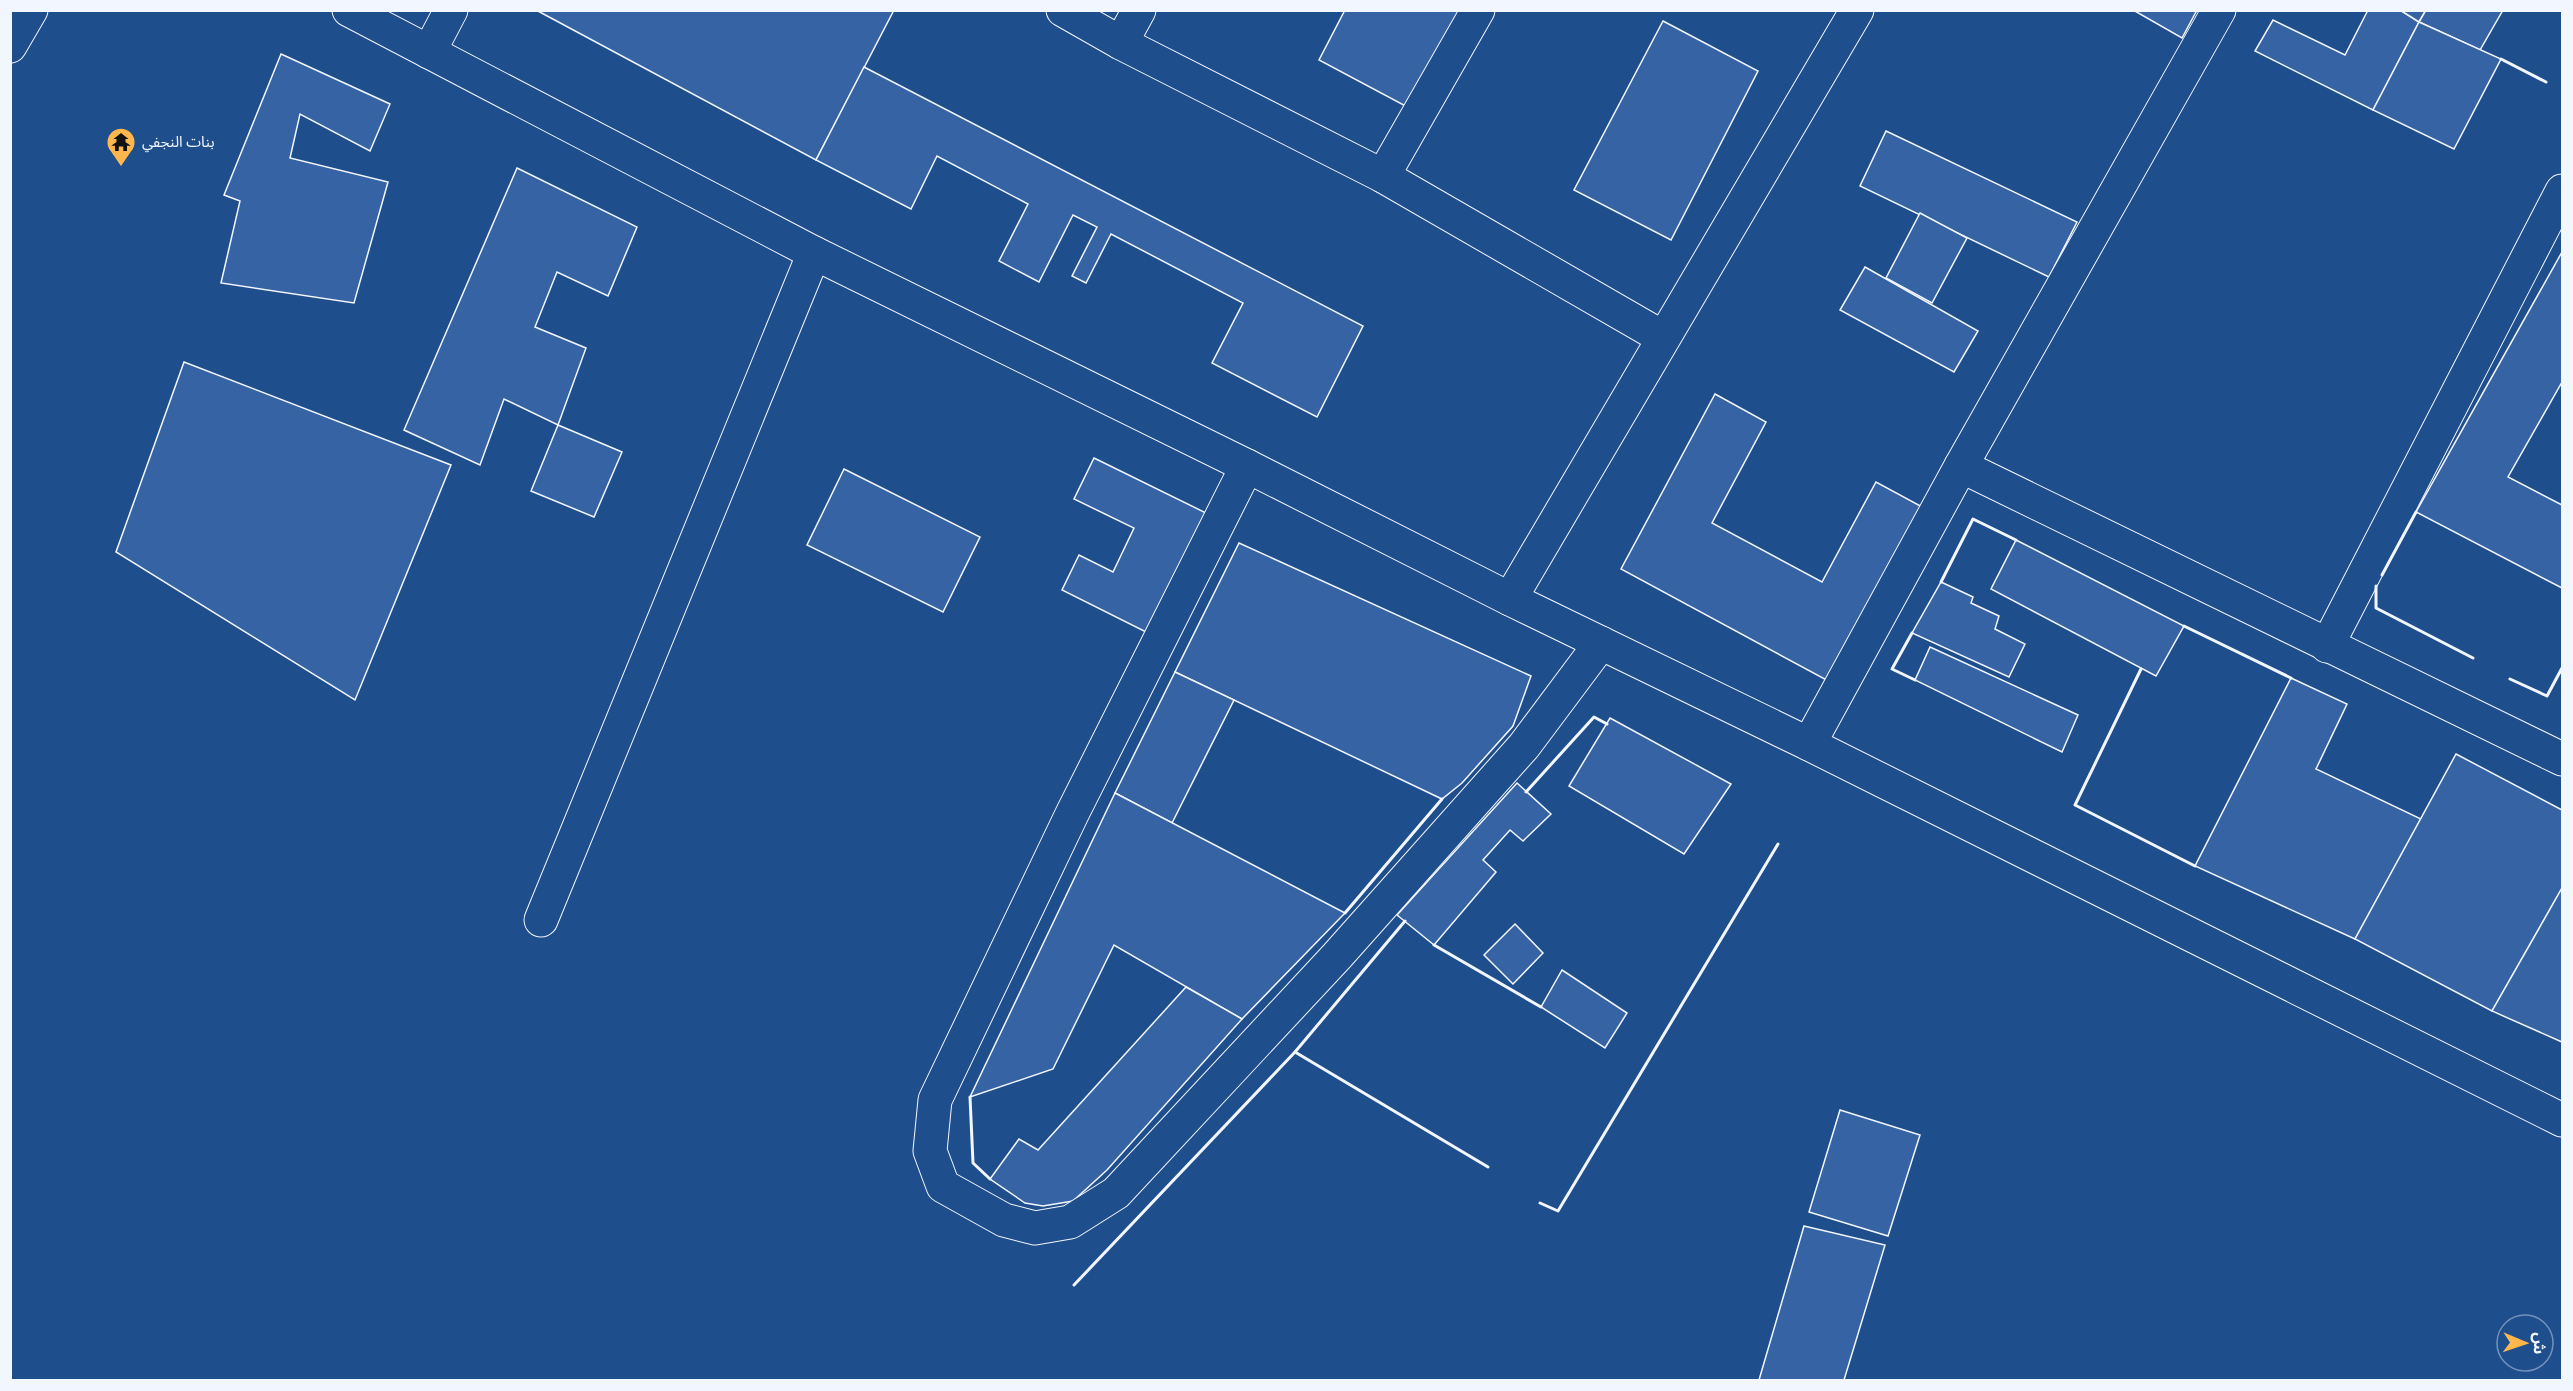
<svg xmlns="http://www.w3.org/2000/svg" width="2573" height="1391" viewBox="0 0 2573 1391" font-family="'Source Serif 4','Noto Sans Arabic',serif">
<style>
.building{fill:#3563a3;stroke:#f2f6ff;stroke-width:1.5}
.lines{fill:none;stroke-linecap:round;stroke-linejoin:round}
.street-casing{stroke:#f2f6ff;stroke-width:35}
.primary-casing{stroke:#f2f6ff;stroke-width:35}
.street{stroke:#1f4e8c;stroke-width:33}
.primary{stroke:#1f4e8c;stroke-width:33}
.wall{stroke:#f2f6ff;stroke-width:3}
.labels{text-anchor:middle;stroke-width:4.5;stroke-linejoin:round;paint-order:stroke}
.poi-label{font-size:15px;fill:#f2f6ff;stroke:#1f4e8c;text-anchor:start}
</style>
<rect width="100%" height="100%" fill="#1f4e8c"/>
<g class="building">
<path d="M 536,10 L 894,10 L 816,160 Z"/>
<path d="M 1345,10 L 1462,10 L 1411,109 L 1319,60 Z"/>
<path d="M 2133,10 L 2197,10 L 2182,38 Z"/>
<path d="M 2368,10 L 2400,10 L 2419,22 L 2373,110 L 2255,51 L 2273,20 L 2345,55 Z"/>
<path d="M 2400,10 L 2426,10 L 2419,22 Z"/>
<path d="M 2426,10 L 2503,10 L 2480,50 L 2419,22 Z"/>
<path d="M 1663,21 L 1758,71 L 1671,240 L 1574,190 Z"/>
<path d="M 2419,22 L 2501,59 L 2454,149 L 2373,110 Z"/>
<path d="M 281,54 L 390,104 L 370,151 L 300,114 L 290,158 L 388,182 L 354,303 L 221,283 L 240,201 L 224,195 Z"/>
<path d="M 864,67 L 1363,326 L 1317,417 L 1212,363 L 1243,303 L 1111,234 L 1086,283 L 1072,276 L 1097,227 L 1073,215 L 1039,282 L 999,261 L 1028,204 L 937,156 L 911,209 L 816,160 Z"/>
<path d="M 1886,131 L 2077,222 L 2049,277 L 1860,186 Z"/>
<path d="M 517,168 L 637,227 L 608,296 L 557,272 L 535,327 L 586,348 L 558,425 L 504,399 L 480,465 L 404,430 Z"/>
<path d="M 1920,213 L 1967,238 L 1932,303 L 1886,278 Z"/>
<path d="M 2562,252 L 2562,382 L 2508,477 L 2562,505 L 2562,588 L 2416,512 Z"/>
<path d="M 1865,267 L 1978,331 L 1954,372 L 1840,310 Z"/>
<path d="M 184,362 L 451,465 L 355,700 L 116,552 Z"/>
<path d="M 1715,394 L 1766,422 L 1712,523 L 1822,582 L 1876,482 L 1926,509 L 1832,683 L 1621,569 Z"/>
<path d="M 558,425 L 622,452 L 594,517 L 531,491 Z"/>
<path d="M 1094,458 L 1208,514 L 1150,634 L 1062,590 L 1079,555 L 1113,572 L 1134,528 L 1074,499 Z"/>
<path d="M 844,469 L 980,537 L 943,612 L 807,545 Z"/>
<path d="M 2016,540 L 2184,626 L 2156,676 L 1991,589 Z"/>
<path d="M 1239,543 L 1531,676 L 1513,726 L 1462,783 L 1442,799 L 1175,672 Z"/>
<path d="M 1941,582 L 1973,597 L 1971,603 L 1999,616 L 1995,629 L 2025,644 L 2009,677 L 1912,633 Z"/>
<path d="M 1930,647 L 2078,715 L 2062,752 L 1915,680 Z"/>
<path d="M 1175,672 L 1234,700 L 1172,823 L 1115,793 Z"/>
<path d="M 2291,678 L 2347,704 L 2316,769 L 2421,819 L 2355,939 L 2195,866 Z"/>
<path d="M 1610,718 L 1731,784 L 1684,854 L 1569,786 Z"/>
<path d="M 2456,754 L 2562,810 L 2562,888 L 2492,1011 L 2355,939 Z"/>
<path d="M 1517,783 L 1551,814 L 1523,841 L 1510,830 L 1483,860 L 1496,872 L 1434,945 L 1397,915 Z"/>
<path d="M 1115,793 L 1345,913 L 1242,1019 L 1114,945 L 1053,1069 L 970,1097 Z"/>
<path d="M 2562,888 L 2562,1042 L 2492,1011 Z"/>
<path d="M 1515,924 L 1543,953 L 1513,984 L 1484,955 Z"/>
<path d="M 1562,970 L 1627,1013 L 1605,1048 L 1541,1007 Z"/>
<path d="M 1186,987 L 1242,1019 L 1107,1170 L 1073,1201 L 1043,1206 L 1025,1203 L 990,1179 L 1019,1139 L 1038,1150 Z"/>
<path d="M 1840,1110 L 1920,1135 L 1888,1236 L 1809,1212 Z"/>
<path d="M 1804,1226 L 1885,1245 L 1844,1380 L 1759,1380 Z"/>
</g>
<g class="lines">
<g class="street-casing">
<g id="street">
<path d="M 1063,10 L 1121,43 L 1383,176 L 1662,337"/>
<path d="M 1121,43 L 1139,10"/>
<path d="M 429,52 L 451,10"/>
<path d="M 1383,176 L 1478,10"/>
<path d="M 1247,466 L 1072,814 L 935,1100 L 930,1151 L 943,1186 L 1004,1220 L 1035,1228 L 1070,1222 L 1116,1193 L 1337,956 L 1524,746 L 1601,643"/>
<path d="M 1961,466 L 2562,759"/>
<path d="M 1510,599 L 1857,10"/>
<path d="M 2327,646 L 2562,191"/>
<path d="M 1809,744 L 1961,466 L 2219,10"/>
<path d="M 541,920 L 814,253"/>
</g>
</g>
<g class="primary-casing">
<g id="primary">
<path d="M 349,10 L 814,253 L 1247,466 L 1510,599 L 1809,744 L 2562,1120"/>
<path d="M 10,46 L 31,10"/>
</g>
</g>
<use href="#street" class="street"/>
<use href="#primary" class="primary"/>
<g class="wall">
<path d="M 2501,59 L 2546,82"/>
<path d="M 2382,575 L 2416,512"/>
<path d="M 1941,582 L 1973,519 L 2016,540"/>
<path d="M 2376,586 L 2376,608 L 2473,658"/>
<path d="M 2184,626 L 2291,678"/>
<path d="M 1912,633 L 1892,669 L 1915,680"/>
<path d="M 2141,669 L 2075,805 L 2195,866"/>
<path d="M 2510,679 L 2547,696 L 2562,668"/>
<path d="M 1526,792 L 1594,717 L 1607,724"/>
<path d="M 1345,913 L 1442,799"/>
<path d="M 1434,945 L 1541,1007"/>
<path d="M 1295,1052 L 1488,1167"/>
<path d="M 970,1097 L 973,1163 L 990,1179"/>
<path d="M 1540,1203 L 1558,1211 L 1778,844"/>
<path d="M 1074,1285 L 1295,1052 L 1405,921"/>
</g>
</g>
<defs>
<g id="temple-pin" transform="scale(1.5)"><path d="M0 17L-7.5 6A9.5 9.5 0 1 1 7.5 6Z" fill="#ffb74d" stroke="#1f4e8c"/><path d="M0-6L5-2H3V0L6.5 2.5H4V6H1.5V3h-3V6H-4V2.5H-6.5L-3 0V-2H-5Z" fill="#111"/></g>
</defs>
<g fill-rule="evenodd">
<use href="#temple-pin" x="121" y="142"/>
</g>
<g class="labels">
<g class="poi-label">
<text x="142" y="147">بنات النجفي</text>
</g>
</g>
<rect width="2573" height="1391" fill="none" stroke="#f2f6ff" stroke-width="24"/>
<g transform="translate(2525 1343) rotate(92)"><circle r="28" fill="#1f4e8c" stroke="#7391ba" stroke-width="1.5"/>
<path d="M0-4.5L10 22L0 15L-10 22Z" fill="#ffb74d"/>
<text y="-9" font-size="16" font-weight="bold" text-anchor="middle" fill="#f2f6ff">ش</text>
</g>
</svg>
